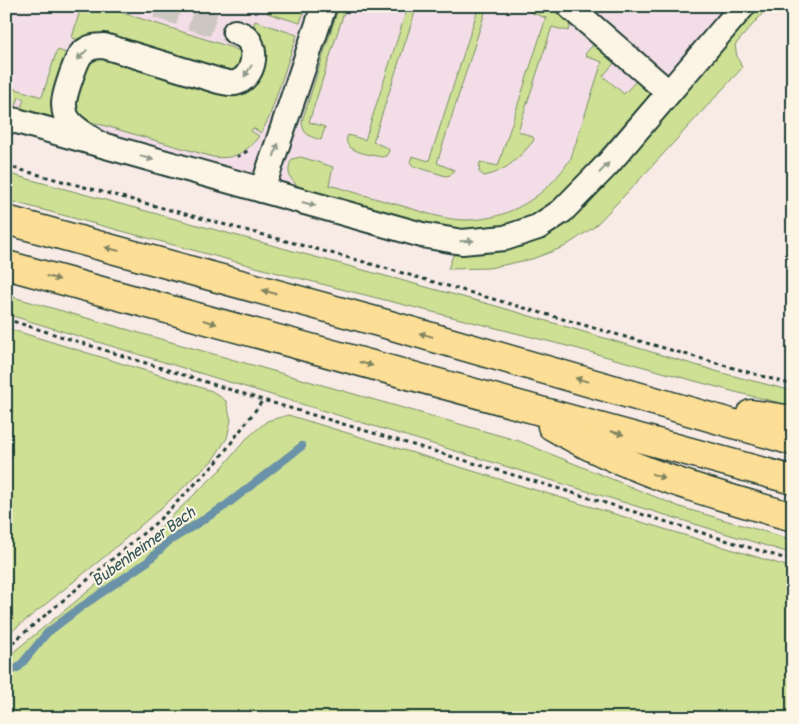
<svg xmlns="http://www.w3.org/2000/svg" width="799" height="724" viewBox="0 0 799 724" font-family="Pangolin,sans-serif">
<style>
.built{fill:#f3dde6;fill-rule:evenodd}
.green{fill:#cee094;stroke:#768e64}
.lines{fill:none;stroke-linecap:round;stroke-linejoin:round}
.stream{stroke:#6a92a8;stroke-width:8}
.minor-tunnel{stroke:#cdc7c2;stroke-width:24;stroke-dasharray:24 12;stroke-linecap:butt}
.minor-casing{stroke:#1f3d34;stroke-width:28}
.highway-casing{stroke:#1f3d34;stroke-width:31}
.path{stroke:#1f3d34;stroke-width:3;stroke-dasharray:4 4;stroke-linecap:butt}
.minor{stroke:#fcf5e5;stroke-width:24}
.highway{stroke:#fcde96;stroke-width:28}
.oneway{fill:#8e998c}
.oneway2{fill:#828560}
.labels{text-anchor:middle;stroke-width:4;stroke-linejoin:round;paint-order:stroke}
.water-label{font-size:16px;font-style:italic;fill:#38595b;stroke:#fcf5e5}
</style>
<rect width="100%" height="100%" fill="#f8eae5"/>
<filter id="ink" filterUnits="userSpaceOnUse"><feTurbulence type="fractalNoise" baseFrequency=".02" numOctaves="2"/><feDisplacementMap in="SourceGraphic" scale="10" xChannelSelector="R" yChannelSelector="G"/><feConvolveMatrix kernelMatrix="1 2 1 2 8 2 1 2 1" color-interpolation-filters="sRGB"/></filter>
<g filter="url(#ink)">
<path class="built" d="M 6,6 L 81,6 L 72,38 L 96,35 L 240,51 L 101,6 L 270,6 L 268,13 L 300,23 L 306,6 L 339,6 L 302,121 L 322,139 L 325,127 L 309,122 L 346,6 L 408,6 L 365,140 L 345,140 L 346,144 L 351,149 L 382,157 L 386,156 L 388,148 L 373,142 L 417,6 L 479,6 L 429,161 L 412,156 L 410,162 L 413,166 L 437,163 L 487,6 L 530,6 L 530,12 L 546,17 L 497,166 L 482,161 L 478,169 L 480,174 L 489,175 L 501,170 L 516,160 L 533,137 L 518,132 L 552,26 L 568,31 L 569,23 L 549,6 L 759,6 L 589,203 L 567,223 L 542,238 L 512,249 L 485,254 L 453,255 L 6,132 L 6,88 L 9,97 L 16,106 L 19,97 L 24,99 L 21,108 L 56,118 L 70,53 L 57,50 L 42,97 L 6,86 ZM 297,36 L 269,118 L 261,132 L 253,127 L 251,131 L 259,136 L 244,152 L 228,157 L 213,157 ZM 592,46 L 614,63 L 602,76 L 624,94 L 652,92 L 577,180 L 519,221 L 485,230 L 289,175 L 288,166 L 292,160 L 301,157 L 333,167 L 328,185 L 435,216 L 467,220 L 491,217 L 511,211 L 531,201 L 540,194 L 564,169 L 571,158 L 602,62 L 585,54 Z"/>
<g class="green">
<path d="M 81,6 L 101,6 L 230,47 L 240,51 L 243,57 L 237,71 L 230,73 L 104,36 L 96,35 L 80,40 L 72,38 Z"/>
<path d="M 270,6 L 306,6 L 300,23 L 267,13 Z"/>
<path d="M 339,6 L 346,6 L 309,122 L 325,127 L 321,140 C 310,137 302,134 302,121 Z"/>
<path d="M 408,6 L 417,6 L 373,142 L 388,148 L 389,151 L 386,156 L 382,157 C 371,155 339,151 348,135 L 365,140 Z"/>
<path d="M 479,6 L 487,6 L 437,163 L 454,170 L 451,175 L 446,176 L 413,166 L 410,162 L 412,156 L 429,161 Z"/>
<path d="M 530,6 L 549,6 L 569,23 L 570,28 L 568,31 L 552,27 L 518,131 L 533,137 L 534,140 C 521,156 506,172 484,176 L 479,172 L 480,162 L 498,166 L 546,18 L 530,12 Z"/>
<path d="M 759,6 L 769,6 L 735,45 L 737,56 L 742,68 L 642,177 L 594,227 L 564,247 L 532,259 L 489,268 L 448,269 L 453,255 C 514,253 543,244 589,203 Z"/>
<path d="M 255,21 L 297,35 L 269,118 L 261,133 L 253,128 L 251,131 L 259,136 C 247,152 234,160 213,157 L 78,118 L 73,105 L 85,63 L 95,56 L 231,93 Z"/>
<path d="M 592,46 L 597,46 L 615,62 L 603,76 L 624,94 L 636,81 L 652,92 L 564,193 C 536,216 503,231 467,231 C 457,231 447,228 437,226 C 392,218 349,202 305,190 C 292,183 284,174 292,159 L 301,157 L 333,167 L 329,185 C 354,192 380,200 406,207 C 426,213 446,220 466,220 C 510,220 548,195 571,158 L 602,62 L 586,56 L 585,54 Z"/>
<path d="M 57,50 L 70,54 L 56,118 L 21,108 L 24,99 L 19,97 L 16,106 L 9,97 L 6,86 L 42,97 Z"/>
<path d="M 6,173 L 496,306 L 726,374 L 793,391 L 793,406 L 735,392 L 575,348 L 278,273 L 6,200 Z"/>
<path d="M 6,295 L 519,441 L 680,507 L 793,540 L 793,554 L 6,314 Z"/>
<path d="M 6,328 L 212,391 L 226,401 L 231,420 L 227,438 L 212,461 L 169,501 L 103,558 L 6,636 Z"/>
<path d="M 288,415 L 793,568 L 793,718 L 6,718 L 6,658 L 123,563 L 221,469 L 246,439 L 267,421 Z"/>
</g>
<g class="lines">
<path class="stream" d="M 6,673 L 19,667 L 47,633 L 81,607 L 147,562 L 168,542 L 225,506 L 302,446"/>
<path class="minor-tunnel" d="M 157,6 L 235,32"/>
<g class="minor-casing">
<g id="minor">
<path d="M 569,6 L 668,92"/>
<path d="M 6,118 L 262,190 L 324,6"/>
<path d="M 92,139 C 83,133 70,126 66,116 C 65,113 64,107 64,104 C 64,95 76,59 82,53 C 89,47 95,46 104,46 L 219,81 C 224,82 230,84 235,83 C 254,78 259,50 246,37 C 243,35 238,33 235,32"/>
<path d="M 262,190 L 422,235 L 462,242 L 505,238 L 538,227 L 562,211 L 608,164 L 743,6"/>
</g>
</g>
<g class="highway-casing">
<g id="highway">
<path d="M 6,220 L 386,324 L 793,441"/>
<path d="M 6,265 L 793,480"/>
<path d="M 751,414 L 793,420"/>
<path d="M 552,426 C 628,471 709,493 793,517"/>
</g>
</g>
<g class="path">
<path d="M 237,157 L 249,150"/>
<path d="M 6,166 L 357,260 L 793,385"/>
<path d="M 6,319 L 263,400 L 570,492 L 793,561"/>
<path d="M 6,648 L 158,521 L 216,463 L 263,400"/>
</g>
<use href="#minor" class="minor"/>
<use href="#highway" class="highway"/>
</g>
<defs><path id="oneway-solid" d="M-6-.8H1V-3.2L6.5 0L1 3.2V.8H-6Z" transform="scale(1.25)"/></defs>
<g class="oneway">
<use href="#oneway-solid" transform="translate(82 55) rotate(134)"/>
<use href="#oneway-solid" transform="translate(248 71) rotate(123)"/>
<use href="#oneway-solid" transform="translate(276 150) rotate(-71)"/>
<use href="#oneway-solid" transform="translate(147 158) rotate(16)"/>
<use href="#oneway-solid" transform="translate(604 168) rotate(-47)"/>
<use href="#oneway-solid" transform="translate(309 204) rotate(15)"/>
<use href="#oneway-solid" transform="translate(467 241) rotate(-2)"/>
</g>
<g class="oneway2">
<use href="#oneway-solid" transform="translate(112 249) rotate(-165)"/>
<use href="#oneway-solid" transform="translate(53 278) rotate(15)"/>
<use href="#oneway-solid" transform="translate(269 292) rotate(-165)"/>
<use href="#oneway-solid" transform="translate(210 322) rotate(16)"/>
<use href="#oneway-solid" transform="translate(426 335) rotate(-164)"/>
<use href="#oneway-solid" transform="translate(366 364) rotate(15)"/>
<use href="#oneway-solid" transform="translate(582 380) rotate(-164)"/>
<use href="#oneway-solid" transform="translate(617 433) rotate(15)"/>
<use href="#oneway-solid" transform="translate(658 476) rotate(20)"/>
</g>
</g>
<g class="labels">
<g class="water-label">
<text transform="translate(143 546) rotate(-36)" y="6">Bubenheimer Bach</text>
</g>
</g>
<rect width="799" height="724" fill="none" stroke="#fcf5e5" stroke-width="25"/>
<rect x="12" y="12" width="774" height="699" fill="none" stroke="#1f3d34" stroke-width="2" filter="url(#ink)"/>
</svg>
